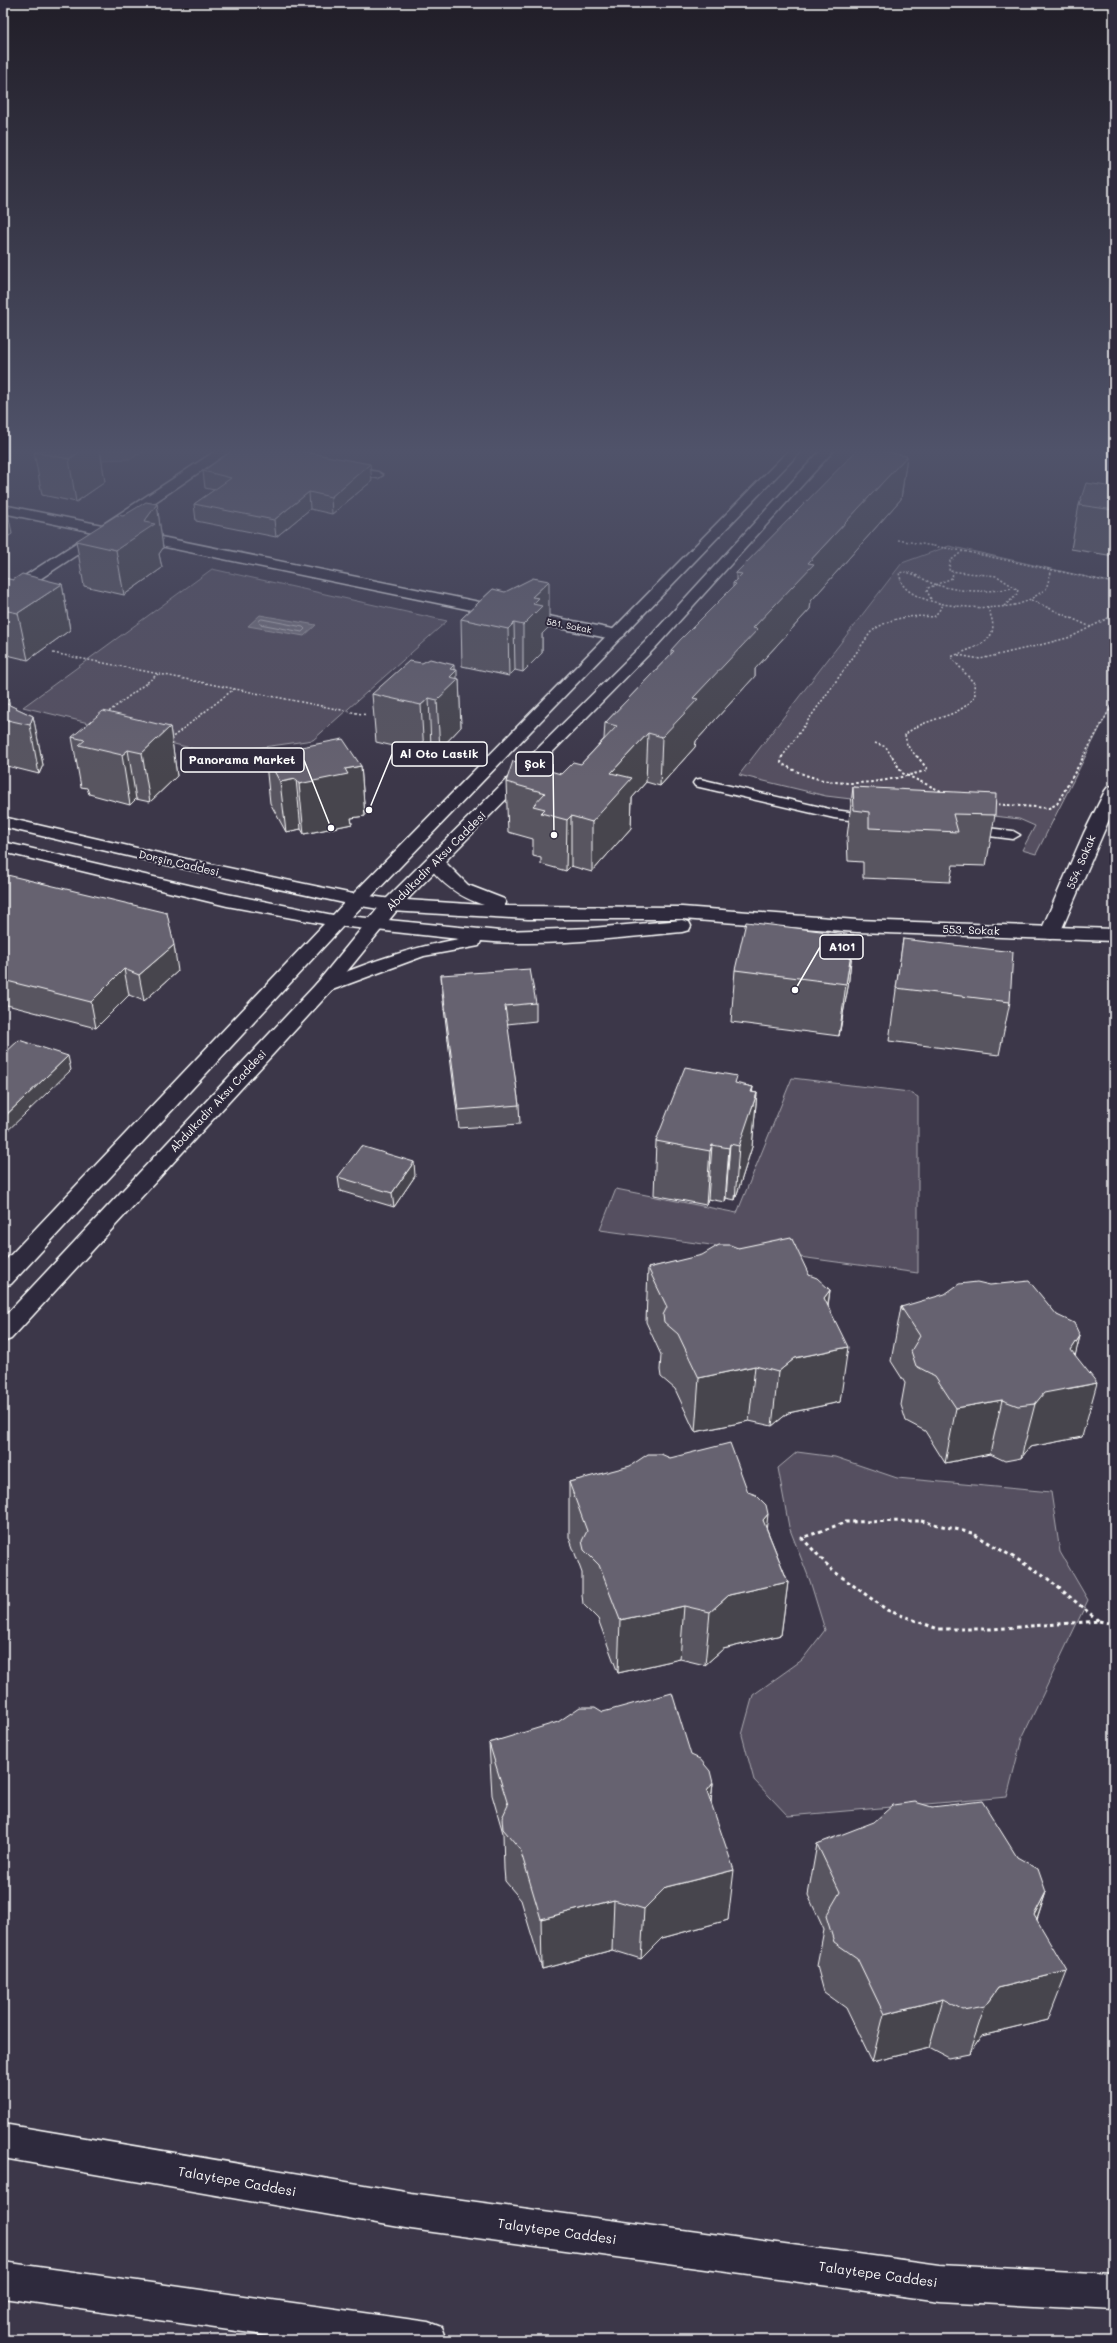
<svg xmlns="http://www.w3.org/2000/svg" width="1117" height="2343" viewBox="0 0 1117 2343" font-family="Mali,sans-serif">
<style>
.green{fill:#555060;stroke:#aaa8b0}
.water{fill:#797682;stroke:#afadb4}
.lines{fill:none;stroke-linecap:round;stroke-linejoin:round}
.shore{stroke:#c9c8cd;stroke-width:1}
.service-casing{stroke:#fff;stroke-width:3}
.minor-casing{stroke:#fff;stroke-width:3}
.tertiary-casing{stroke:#fff;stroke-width:3}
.secondary-casing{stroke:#fff;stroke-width:3}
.path-far2{stroke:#fff;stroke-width:1.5;stroke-dasharray:2 2;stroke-linecap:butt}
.path-far1{stroke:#fff;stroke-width:2;stroke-dasharray:2.5 2.5;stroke-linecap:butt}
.path{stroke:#fff;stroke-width:3;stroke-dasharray:3.5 3.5;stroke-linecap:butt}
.service{fill:#2f2a3d;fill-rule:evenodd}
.minor{fill:#2f2a3d;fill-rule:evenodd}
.tertiary{fill:#2f2a3d;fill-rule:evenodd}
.secondary{fill:#2f2a3d;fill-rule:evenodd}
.wall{fill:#585460;stroke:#fff}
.shaded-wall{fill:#47454e;stroke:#fff}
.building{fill:#666270;stroke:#fff}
.labels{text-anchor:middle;stroke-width:4;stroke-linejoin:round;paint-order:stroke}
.far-street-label{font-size:9px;fill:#fff;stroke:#2f2a3d}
.street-label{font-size:11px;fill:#fff;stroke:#2f2a3d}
.near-street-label{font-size:13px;fill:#fff;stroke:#2f2a3d}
.leader{fill:none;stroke:#fff;stroke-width:1.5}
.callout-dot{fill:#fff;stroke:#2f2a3d;stroke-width:1.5}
.callout{fill:#2f2a3d;stroke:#fff;stroke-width:1.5}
.callout-label{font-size:12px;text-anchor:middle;font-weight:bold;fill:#fff}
</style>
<rect width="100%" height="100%" fill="#3c3749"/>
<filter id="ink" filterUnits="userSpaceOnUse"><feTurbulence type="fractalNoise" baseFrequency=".025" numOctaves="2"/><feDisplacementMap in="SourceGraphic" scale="8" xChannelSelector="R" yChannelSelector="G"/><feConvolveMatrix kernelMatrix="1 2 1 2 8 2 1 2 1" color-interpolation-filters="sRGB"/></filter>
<g filter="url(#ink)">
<g class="green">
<path d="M 37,450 L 147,450 L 130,459 L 97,460 Z"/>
<path d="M 949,546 L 1114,583 L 1114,700 L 1036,854 L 1022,850 L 1035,826 L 1019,819 L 826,796 L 739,775 L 902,563 Z"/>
<path d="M 212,569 L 447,621 L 313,740 L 215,754 L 23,707 Z"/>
<path d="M 792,1078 L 909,1092 L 918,1097 L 918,1273 L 600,1230 L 616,1189 L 737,1213 Z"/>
<path d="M 797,1452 L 835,1457 L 897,1478 L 1051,1492 L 1060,1552 L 1088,1600 L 1022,1738 L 1007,1797 L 788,1816 L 754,1780 L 742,1735 L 753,1695 L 802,1660 L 825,1630 L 810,1581 L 789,1527 L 778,1468 Z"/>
</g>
<path class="water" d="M 260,615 L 316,625 L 304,636 L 248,626 Z"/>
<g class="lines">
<path class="shore" d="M 262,619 L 303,627 L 305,629 L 302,632 L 260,624 L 259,621 Z"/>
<g class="service-casing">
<g id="service">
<path d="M 349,467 L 378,472 L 383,475 L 378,478 L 345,472 L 345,468 Z"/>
<path d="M 700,779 L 834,810 L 872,815 L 879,819 L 872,823 L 834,818 L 695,786 L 693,783 L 695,780 Z"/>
<path d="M 970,826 L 1013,831 L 1020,835 L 1013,839 L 965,833 L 963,830 L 965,827 Z"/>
</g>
</g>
<g class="minor-casing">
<g id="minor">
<path d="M 217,450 L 232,450 L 117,528 L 617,630 L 625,635 L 617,640 L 107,535 L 8,600 L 3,601 L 3,590 L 93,532 L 3,513 L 3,505 L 102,525 Z"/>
<path d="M 1114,786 L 1114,808 L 1060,933 L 1057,937 L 1050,939 L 1043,937 L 1040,933 L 1084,833 L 1105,791 L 1108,787 Z"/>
</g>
</g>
<g class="tertiary-casing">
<g id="tertiary">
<path d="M 435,857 L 441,858 L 468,885 L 504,899 L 506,903 L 504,906 L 682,907 L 857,920 L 1114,929 L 1114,941 L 857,932 L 682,919 L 528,919 L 391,911 L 349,904 L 347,900 L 349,896 L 356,894 L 391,899 L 484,905 C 459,897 441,884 426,862 L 429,858 Z"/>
<path d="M 337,915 L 500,931 L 592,928 L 682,920 L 689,922 L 691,926 L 689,930 L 682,932 C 616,938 547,947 481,941 L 479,946 L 424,956 L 324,993 L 317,991 L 314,987 L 317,983 C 366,964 407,948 459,939 L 330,925 L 328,921 L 330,917 Z"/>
</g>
</g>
<g class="secondary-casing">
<g id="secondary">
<path d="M 789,450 L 802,450 L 344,925 L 11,1284 L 3,1286 L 3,1263 L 324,924 L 227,906 L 3,852 L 3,842 L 227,894 L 333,915 L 344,903 L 167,865 L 3,827 L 3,817 L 167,855 L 353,894 Z"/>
<path d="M 821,450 L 834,450 L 655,648 L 398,909 L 331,991 L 11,1339 L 3,1342 L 3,1318 L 317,983 L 384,901 L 645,642 Z"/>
<path d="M 3,2124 L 411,2193 L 939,2265 L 1114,2274 L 1114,2310 L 939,2301 L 411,2229 L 3,2158 Z"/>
<path d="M 3,2262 L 428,2322 L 441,2327 L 446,2340 L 299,2340 L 3,2298 Z"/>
</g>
</g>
<g class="path-far2">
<path d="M 898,540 L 963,551 L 1114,583"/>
<path d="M 963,551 L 950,561 L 949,571 L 997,576 L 1018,590 L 1016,596 L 1004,606"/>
<path d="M 1011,588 C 987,593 961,592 937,585 C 925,582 912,569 899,573 C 900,576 901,582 903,585 C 920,609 993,611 1019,604 C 1029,601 1037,595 1046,589 L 1052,569"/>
<path d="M 931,599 L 927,591 L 928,588 L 952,578 L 953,572"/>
<path d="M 1031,600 L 1091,627"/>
<path d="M 53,653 L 367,715"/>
<path d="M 958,655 L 980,659 L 1036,646 L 1071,637 L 1114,615"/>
<path d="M 106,714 L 158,674"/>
<path d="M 170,739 L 234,689"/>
<path d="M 875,743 L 886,747 L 892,757"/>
<path d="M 782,757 L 871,632 C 890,617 910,615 934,617 L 944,604"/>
<path d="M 917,757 L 907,745 L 905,735 C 925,716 959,720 975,696 L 974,683 L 951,657 C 978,645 1005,642 987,607"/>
<path d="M 1083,757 L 1114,702"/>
</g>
<g class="path-far1">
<path d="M 782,756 L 781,763 C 828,792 877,785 928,770 L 917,756"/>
<path d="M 892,756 L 902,773 L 943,792"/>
<path d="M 993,804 L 1049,808 L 1057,804 L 1084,756"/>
</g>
<g class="path">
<path d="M 921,1521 L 972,1533 L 1042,1574 L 1099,1621 L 991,1629 L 938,1629 L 887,1610 L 832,1570 L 802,1538 L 846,1522 Z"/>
<path d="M 1099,1621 L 1109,1623"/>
</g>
<use href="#service" class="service"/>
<use href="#minor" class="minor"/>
<use href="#tertiary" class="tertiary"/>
<use href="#secondary" class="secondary"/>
</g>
<g class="wall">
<path d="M 38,450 L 100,450 L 105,482 L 76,502 L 42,495 L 34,452 Z"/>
<path d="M 907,456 L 901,499 L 811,601 L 810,609 L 755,669 L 755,676 L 696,741 L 695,747 L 660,786 L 646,782 L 632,798 L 631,828 L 592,872 L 571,866 L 566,871 L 541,864 L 541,858 L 533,856 L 533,839 L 508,832 L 506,782 L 561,774 L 581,764 L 604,739 L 605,723 L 671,654 L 671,650 L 733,587 L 733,583 L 736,581 L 736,573 Z"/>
<path d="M 203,471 L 372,481 L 332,514 L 310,509 L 276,537 L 196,521 L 194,504 L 214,490 L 205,488 Z"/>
<path d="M 1114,487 L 1114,556 L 1071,549 L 1079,505 Z"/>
<path d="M 157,504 L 163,548 L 159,554 L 162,568 L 124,595 L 84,586 L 76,541 L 123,516 Z"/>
<path d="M 3,580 L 62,584 L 70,630 L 28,660 L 3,654 Z"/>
<path d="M 493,589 L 549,627 L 542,634 L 542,653 L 523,672 L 515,670 L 509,676 L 462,666 L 461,619 Z"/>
<path d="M 454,670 L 457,679 L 459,679 L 461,727 L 440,749 L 431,747 L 424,753 L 376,742 L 372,694 Z"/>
<path d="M 3,692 L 9,705 L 33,716 L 43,765 L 39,774 L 3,765 Z"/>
<path d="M 170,727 L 177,776 L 150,802 L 136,799 L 130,805 L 89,794 L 87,788 L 81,787 L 72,737 Z"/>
<path d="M 265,754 L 361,766 L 365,816 L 351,818 L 352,824 L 304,834 L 301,829 L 286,832 L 270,803 Z"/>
<path d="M 853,787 L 995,815 L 986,866 L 953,865 L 950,882 L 863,878 L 863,862 L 848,861 L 847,837 Z"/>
<path d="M 3,874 L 178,971 L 144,1001 L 129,995 L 96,1028 L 3,1004 Z"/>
<path d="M 854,935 L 848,987 L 839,1036 L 731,1022 L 735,970 Z"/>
<path d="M 903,939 L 1010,1002 L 999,1055 L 889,1041 Z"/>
<path d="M 441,975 L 536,1003 L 536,1021 L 507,1024 L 519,1105 L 520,1124 L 459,1128 L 442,993 Z"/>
<path d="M 736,1084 L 753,1087 L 752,1092 L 757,1093 L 752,1147 L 735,1200 L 726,1198 L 725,1202 L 708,1199 L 706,1205 L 654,1195 L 656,1141 Z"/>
<path d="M 415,1176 L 394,1207 L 340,1191 L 338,1177 Z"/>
<path d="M 738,1248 L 809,1275 L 830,1290 L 828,1306 L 840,1402 L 788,1413 L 772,1426 L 749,1421 L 695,1432 L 675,1389 L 661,1377 L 660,1370 L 661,1355 L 646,1322 L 648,1268 Z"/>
<path d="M 901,1307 L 1057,1315 L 1080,1336 L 1075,1355 L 1082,1437 L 1030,1447 L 1021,1458 L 1005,1461 L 990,1454 L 945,1463 L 925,1431 L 906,1421 L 901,1405 L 905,1383 L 891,1361 Z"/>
<path d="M 670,1458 L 748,1492 L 766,1527 L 788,1582 L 781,1635 L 723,1649 L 705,1665 L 680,1659 L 618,1673 L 598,1619 L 583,1604 L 582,1595 L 582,1573 L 569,1537 L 569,1482 Z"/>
<path d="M 603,1712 L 691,1755 L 713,1783 L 711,1802 L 728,1920 L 662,1938 L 641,1959 L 612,1950 L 542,1969 L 521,1900 L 505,1881 L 504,1869 L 503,1833 L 492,1795 L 489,1743 Z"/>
<path d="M 932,1807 L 1017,1857 L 1046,1892 L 1037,1920 L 1048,2020 L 982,2036 L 969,2054 L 948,2058 L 929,2048 L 872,2062 L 846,2008 L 824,1992 L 817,1966 L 824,1930 L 808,1895 L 817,1844 Z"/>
</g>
<g class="shaded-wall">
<path d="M 83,450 L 100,450 L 105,482 L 76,502 L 69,459 Z"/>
<path d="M 907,456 L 901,499 L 811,601 L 810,609 L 755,669 L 755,676 L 696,741 L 695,747 L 660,786 L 662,737 L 693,698 L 753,628 L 808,563 Z"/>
<path d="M 370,464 L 372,481 L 332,514 L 331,497 Z"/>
<path d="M 3,490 L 4,490 L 12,534 L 3,540 Z"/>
<path d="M 309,492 L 310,509 L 276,537 L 274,520 Z"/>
<path d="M 157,504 L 163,548 L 159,554 L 162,568 L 124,595 L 116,550 L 144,522 Z"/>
<path d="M 549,581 L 549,627 L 542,634 L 542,653 L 523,672 L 523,625 L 532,597 Z"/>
<path d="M 62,584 L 70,630 L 28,660 L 18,613 Z"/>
<path d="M 514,623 L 515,670 L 509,676 L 508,629 Z"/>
<path d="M 454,665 L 454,673 L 457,670 L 457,681 L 459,679 L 461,727 L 440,749 L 437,700 L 450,669 Z"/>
<path d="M 7,693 L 13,721 L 3,719 L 3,695 Z"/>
<path d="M 429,698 L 431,747 L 424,753 L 421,705 Z"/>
<path d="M 33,716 L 43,765 L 39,774 L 30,725 Z"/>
<path d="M 170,727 L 177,776 L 150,802 L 142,753 Z"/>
<path d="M 648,733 L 646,782 L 632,798 L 631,828 L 592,872 L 592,822 L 611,773 Z"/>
<path d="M 128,750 L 136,799 L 130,805 L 122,755 Z"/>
<path d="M 361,766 L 365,816 L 351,818 L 352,824 L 304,834 L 299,784 L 345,769 Z"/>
<path d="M 296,779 L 301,829 L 286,832 L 280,782 Z"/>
<path d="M 571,816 L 571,866 L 566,871 L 567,820 Z"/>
<path d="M 854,935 L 848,987 L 839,1036 L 846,984 Z"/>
<path d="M 174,945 L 178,971 L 144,1001 L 139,975 Z"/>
<path d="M 124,969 L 129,995 L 96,1028 L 91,1002 Z"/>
<path d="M 68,1056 L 71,1070 L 3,1135 L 3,1118 Z"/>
<path d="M 753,1087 L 750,1113 L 757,1093 L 752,1147 L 735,1200 L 739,1146 L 751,1092 Z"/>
<path d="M 730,1144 L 726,1198 L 725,1202 L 729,1148 Z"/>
<path d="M 712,1145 L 708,1199 L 706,1205 L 710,1151 Z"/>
<path d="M 414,1162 L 415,1176 L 394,1207 L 392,1193 Z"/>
<path d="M 830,1290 L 822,1345 L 824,1298 Z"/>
<path d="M 1080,1336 L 1067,1389 L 1097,1383 L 1082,1437 L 1030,1447 L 1021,1458 L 1035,1404 Z"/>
<path d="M 848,1347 L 840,1402 L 788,1413 L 772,1426 L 778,1372 L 795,1358 Z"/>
<path d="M 755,1366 L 749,1421 L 695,1432 L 699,1378 Z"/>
<path d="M 1002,1400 L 990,1454 L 945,1463 L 956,1408 Z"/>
<path d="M 768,1514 L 762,1568 L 763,1520 Z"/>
<path d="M 788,1582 L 781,1635 L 723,1649 L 705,1665 L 710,1612 L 729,1595 Z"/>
<path d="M 684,1606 L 680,1659 L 618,1673 L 620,1620 Z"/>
<path d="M 713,1783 L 707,1835 L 707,1791 Z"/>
<path d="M 734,1870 L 728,1920 L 662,1938 L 641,1959 L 644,1909 L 666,1887 Z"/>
<path d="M 1046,1892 L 1029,1943 L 1034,1915 Z"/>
<path d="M 614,1900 L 612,1950 L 542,1969 L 541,1919 Z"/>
<path d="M 1067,1971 L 1048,2020 L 982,2036 L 969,2054 L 985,2006 L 998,1988 Z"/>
<path d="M 943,1999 L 929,2048 L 872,2062 L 884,2014 Z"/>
</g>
<g class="building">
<path d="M 38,450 L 83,450 L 69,459 L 34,452 Z"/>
<path d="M 233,450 L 294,450 L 370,464 L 331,497 L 309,492 L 274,520 L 194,504 L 231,478 L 203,471 Z"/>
<path d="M 857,450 L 877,450 L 907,456 L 808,563 L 814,564 L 753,628 L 758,629 L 693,698 L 698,699 L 662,737 L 648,733 L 611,773 L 632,778 L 592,822 L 571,816 L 567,820 L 541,813 L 545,809 L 533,806 L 545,793 L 506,782 L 513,761 L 561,774 L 573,762 L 581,764 L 617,726 L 605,723 L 674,651 L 671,650 L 680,640 L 736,584 L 733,583 L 742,574 L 736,573 Z"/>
<path d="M 1086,483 L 1114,487 L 1114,510 L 1079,505 Z"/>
<path d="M 146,502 L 157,504 L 144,522 L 155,524 L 116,550 L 76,541 L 117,515 L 123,516 Z"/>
<path d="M 22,574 L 62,584 L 18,613 L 3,610 L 3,580 L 5,578 L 13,580 Z"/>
<path d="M 533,578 L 549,581 L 532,597 L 539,598 L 533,604 L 542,606 L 523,625 L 514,623 L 508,629 L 461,619 L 493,589 L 505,592 Z"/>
<path d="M 430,659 L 454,665 L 450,669 L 457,670 L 450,677 L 459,679 L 437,700 L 429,698 L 421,705 L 372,694 L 409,661 L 422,663 Z"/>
<path d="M 3,692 L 7,693 L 3,695 Z"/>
<path d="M 3,702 L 33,716 L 30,725 L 3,719 Z"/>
<path d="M 103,711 L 170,727 L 142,753 L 128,750 L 122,755 L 79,745 L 85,740 L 72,737 Z"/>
<path d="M 343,739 L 361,766 L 345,769 L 348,774 L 299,784 L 296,779 L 280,782 L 265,754 Z"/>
<path d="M 853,787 L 996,794 L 995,815 L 953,814 L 958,832 L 869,828 L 869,812 L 854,810 Z"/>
<path d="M 3,874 L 167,913 L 174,945 L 139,975 L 124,969 L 91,1002 L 3,980 Z"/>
<path d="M 746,922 L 854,935 L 846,984 L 735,970 Z"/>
<path d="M 903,939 L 1013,952 L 1010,1002 L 896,988 Z"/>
<path d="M 530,969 L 536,1003 L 505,1006 L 519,1105 L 458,1110 L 441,975 Z"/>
<path d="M 19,1040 L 68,1056 L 3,1118 L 3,1055 Z"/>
<path d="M 685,1067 L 737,1076 L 735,1083 L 753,1087 L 751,1092 L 757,1093 L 739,1146 L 730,1144 L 729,1148 L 712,1145 L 710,1151 L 656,1141 Z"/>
<path d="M 361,1146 L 414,1162 L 392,1193 L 338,1177 Z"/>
<path d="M 791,1237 L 809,1275 L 817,1278 L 830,1290 L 824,1298 L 848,1347 L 795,1358 L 778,1372 L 755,1366 L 699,1378 L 678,1334 L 664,1322 L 663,1315 L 667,1307 L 648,1268 L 702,1255 L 719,1245 L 730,1245 L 738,1248 Z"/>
<path d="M 1029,1281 L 1057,1315 L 1074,1323 L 1080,1336 L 1071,1350 L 1097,1383 L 1044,1393 L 1035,1404 L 1018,1406 L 1002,1400 L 956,1408 L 935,1376 L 916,1366 L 911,1351 L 920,1336 L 901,1307 L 945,1294 L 959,1284 L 977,1282 L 990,1285 Z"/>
<path d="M 730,1443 L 748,1492 L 756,1495 L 766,1505 L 768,1514 L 763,1520 L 788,1582 L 729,1595 L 710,1612 L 684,1606 L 620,1620 L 599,1565 L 584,1550 L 582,1541 L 587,1531 L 569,1482 L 630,1466 L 648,1454 L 661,1454 L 670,1458 Z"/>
<path d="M 672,1693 L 691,1755 L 700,1759 L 710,1771 L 713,1783 L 707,1791 L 734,1870 L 666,1887 L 644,1909 L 614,1900 L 541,1919 L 520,1849 L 503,1829 L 502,1818 L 508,1805 L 489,1743 L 558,1722 L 580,1707 L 595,1707 L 603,1712 Z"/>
<path d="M 982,1801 L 1017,1857 L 1038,1869 L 1046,1892 L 1034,1915 L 1067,1971 L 998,1988 L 985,2006 L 963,2010 L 943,1999 L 884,2014 L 857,1958 L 834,1942 L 826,1916 L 840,1892 L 817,1844 L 874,1822 L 893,1805 L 915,1802 L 932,1807 Z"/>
</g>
</g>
<linearGradient id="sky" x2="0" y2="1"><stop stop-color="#211e28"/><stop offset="0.58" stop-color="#50536a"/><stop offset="1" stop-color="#50536a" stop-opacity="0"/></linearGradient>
<rect width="1117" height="778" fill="url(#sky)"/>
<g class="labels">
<g class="far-street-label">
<text transform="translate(569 626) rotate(11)" y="3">581. Sokak</text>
</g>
<g class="street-label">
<text transform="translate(436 861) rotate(-45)" y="4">Abdulkadir Aksu Caddesi</text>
<text transform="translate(1081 862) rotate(-67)" y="4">554. Sokak</text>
<text transform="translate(179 863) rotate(13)" y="4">Dorşin Caddesi</text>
<text transform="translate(971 930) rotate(2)" y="4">553. Sokak</text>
<text transform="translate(218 1101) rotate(-47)" y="4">Abdulkadir Aksu Caddesi</text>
</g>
<g class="near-street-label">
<text transform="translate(237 2181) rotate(10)" y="5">Talaytepe Caddesi</text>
<text transform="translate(557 2231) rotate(8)" y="5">Talaytepe Caddesi</text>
<text transform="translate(878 2274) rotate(8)" y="5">Talaytepe Caddesi</text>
</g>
</g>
<path class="leader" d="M369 810L392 754M331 828L304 760M554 835L553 764M795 990L820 947"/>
<g class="callout-dot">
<circle cx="369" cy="810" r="4"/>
<circle cx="331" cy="828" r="4"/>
<circle cx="554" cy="835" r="4"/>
<circle cx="795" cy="990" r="4"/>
</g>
<g class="callout">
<rect x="392" y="742" width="95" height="24" rx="4"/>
<rect x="181" y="748" width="123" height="24" rx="4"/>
<rect x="516" y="752" width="37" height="24" rx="4"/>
<rect x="820" y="935" width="43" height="24" rx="4"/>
</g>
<g class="callout-label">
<text x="439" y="758">Al Oto Lastik</text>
<text x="242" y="764">Panorama Market</text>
<text x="535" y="768">Şok</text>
<text x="842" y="951">A101</text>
</g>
<rect width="1117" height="2343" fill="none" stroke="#2f2a3d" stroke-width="16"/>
<rect x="8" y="8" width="1101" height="2327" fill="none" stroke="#fff" stroke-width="1.5" filter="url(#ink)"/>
</svg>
